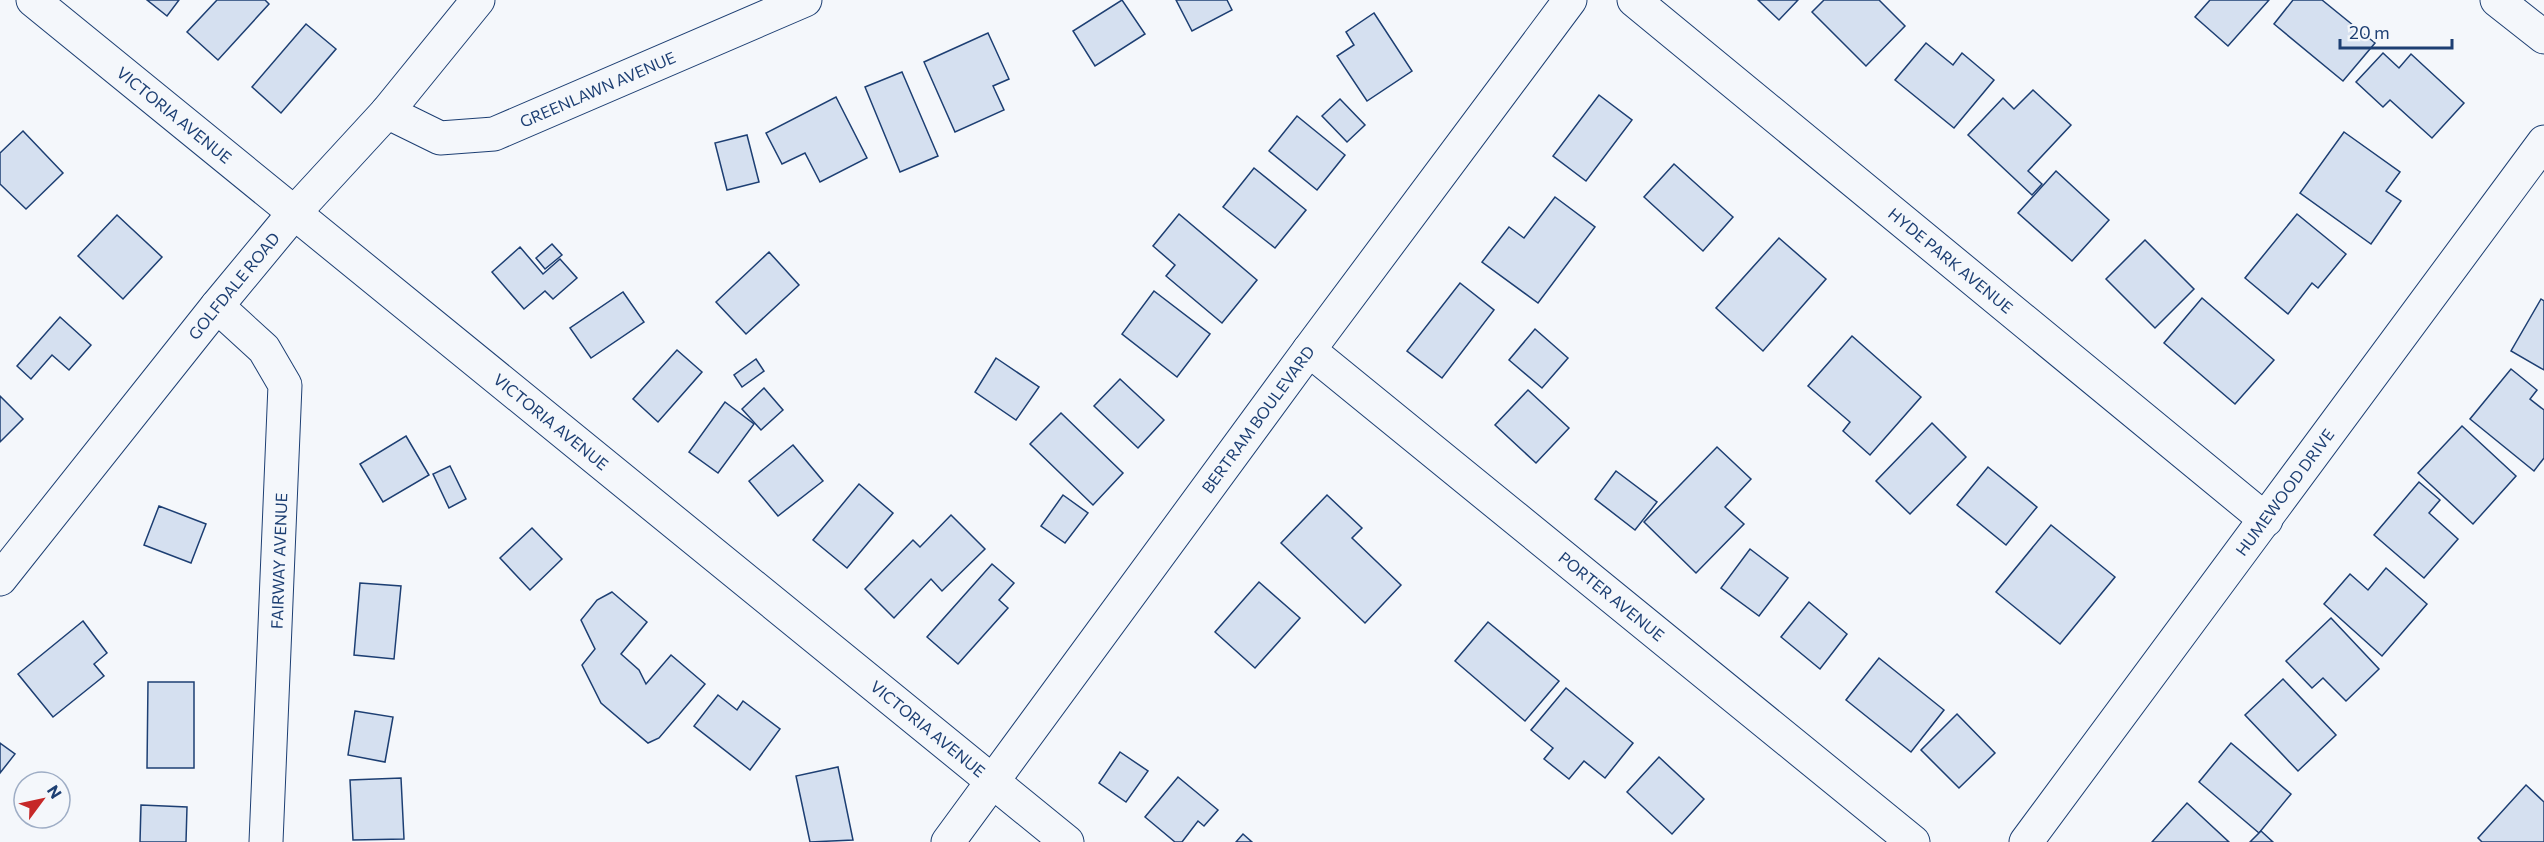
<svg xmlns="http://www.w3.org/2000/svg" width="2544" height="842" viewBox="0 0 2544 842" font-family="Commissioner,sans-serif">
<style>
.building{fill:#d5e0f0;stroke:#1d3f73;stroke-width:1.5}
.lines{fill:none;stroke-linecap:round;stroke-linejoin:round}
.minor-casing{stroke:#1d3f73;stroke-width:35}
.minor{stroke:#f4f7fb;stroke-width:33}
.labels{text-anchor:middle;stroke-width:4.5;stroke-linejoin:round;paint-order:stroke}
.street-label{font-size:16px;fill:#1d3f73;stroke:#f4f7fb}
</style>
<rect width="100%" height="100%" fill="#f4f7fb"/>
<g class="building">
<path d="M 147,0 L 179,0 L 167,16 Z"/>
<path d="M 217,0 L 265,0 L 269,4 L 218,60 L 187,32 Z"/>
<path d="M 1122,0 L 1145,34 L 1095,66 L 1073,31 Z"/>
<path d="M 1176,0 L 1227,0 L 1232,10 L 1192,31 Z"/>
<path d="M 1758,0 L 1798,0 L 1779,20 Z"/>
<path d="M 1824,0 L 1879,0 L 1905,26 L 1866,66 L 1812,12 Z"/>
<path d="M 2210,0 L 2269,0 L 2228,46 L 2195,17 Z"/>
<path d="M 2293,0 L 2322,0 L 2375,43 L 2343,81 L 2274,24 Z"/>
<path d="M 1374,13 L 1412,71 L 1367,101 L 1337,56 L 1354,45 L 1346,32 Z"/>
<path d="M 306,24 L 336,49 L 281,113 L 252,87 Z"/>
<path d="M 988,33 L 1009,79 L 993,86 L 1004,110 L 955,132 L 924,62 Z"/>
<path d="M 1926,43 L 1953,65 L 1962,53 L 1994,80 L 1954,128 L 1895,80 Z"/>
<path d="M 2383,53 L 2399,68 L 2411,54 L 2464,103 L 2432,138 L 2390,100 L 2383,107 L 2356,82 Z"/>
<path d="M 902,72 L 938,156 L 900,172 L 865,87 Z"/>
<path d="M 2033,90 L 2071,125 L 2028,171 L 2042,184 L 2032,195 L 1968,135 L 2003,98 L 2014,109 Z"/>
<path d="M 1599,95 L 1632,120 L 1586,181 L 1553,156 Z"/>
<path d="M 836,97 L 867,158 L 820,182 L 805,153 L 782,164 L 766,133 Z"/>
<path d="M 1340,99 L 1365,125 L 1347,142 L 1322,116 Z"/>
<path d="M 1297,116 L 1345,155 L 1317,190 L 1269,151 Z"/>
<path d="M 23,131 L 63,173 L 26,209 L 0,184 L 0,153 Z"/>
<path d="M 2344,132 L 2400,172 L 2386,191 L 2401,201 L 2371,244 L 2300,193 Z"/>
<path d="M 747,135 L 759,182 L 727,190 L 715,143 Z"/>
<path d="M 1674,164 L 1733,217 L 1703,251 L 1644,197 Z"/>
<path d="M 1254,168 L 1306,210 L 1275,248 L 1223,207 Z"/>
<path d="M 2056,171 L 2109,220 L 2072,261 L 2018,213 Z"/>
<path d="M 1555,197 L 1595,227 L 1538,303 L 1482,262 L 1509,227 L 1524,238 Z"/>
<path d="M 1179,214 L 1257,280 L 1222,323 L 1166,276 L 1175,265 L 1153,246 Z"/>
<path d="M 2297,214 L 2346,254 L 2318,288 L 2312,283 L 2288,314 L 2245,278 Z"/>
<path d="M 117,215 L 162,257 L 123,299 L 78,256 Z"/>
<path d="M 1779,238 L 1826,279 L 1763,351 L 1716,308 Z"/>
<path d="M 2145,240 L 2194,289 L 2155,328 L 2106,279 Z"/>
<path d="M 552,244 L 562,255 L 545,269 L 536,258 Z"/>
<path d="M 520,247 L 543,274 L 560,259 L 577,278 L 553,299 L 545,291 L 524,309 L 492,272 Z"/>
<path d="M 769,252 L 799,285 L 746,334 L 716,302 Z"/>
<path d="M 1460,283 L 1494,310 L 1442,378 L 1407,351 Z"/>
<path d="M 1154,291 L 1210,334 L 1177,377 L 1122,334 Z"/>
<path d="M 623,292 L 644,322 L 591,358 L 570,328 Z"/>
<path d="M 2202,298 L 2274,360 L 2235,404 L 2164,343 Z"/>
<path d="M 2541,299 L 2544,301 L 2544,370 L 2511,351 Z"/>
<path d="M 60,317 L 91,345 L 69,370 L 52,355 L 31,379 L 17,366 Z"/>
<path d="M 1535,329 L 1568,358 L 1542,388 L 1509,360 Z"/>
<path d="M 1852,336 L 1921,397 L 1870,455 L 1843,431 L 1850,422 L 1808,386 Z"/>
<path d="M 677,350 L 702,372 L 658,422 L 633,399 Z"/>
<path d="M 996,358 L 1039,387 L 1016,420 L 975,392 Z"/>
<path d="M 756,359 L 764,371 L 742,387 L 734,375 Z"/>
<path d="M 2511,369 L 2537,390 L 2530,399 L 2544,410 L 2544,458 L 2534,471 L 2470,419 Z"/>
<path d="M 1120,379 L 1164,420 L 1138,448 L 1094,406 Z"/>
<path d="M 764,388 L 783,410 L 761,430 L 742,409 Z"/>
<path d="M 1528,390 L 1569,428 L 1536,463 L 1495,425 Z"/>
<path d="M 0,396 L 23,419 L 0,442 Z"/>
<path d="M 725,402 L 754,424 L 718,473 L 689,452 Z"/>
<path d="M 1061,413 L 1123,473 L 1093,505 L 1030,444 Z"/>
<path d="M 1932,423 L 1966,457 L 1910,514 L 1876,481 Z"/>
<path d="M 2462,426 L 2516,476 L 2473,524 L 2418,473 Z"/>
<path d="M 406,436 L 429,475 L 383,502 L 360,464 Z"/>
<path d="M 793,445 L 823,481 L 778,516 L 749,481 Z"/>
<path d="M 1717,447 L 1751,479 L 1725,507 L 1744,524 L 1696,573 L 1644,522 Z"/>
<path d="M 450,466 L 466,499 L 449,508 L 433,474 Z"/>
<path d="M 1988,467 L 2037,507 L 2006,545 L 1957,505 Z"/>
<path d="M 1616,471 L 1657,502 L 1635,530 L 1595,499 Z"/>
<path d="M 2419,482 L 2440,500 L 2429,513 L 2458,539 L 2424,578 L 2374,535 Z"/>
<path d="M 859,484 L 893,513 L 847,568 L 813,540 Z"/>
<path d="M 1063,495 L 1088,513 L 1065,543 L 1041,526 Z"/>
<path d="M 1327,495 L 1362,528 L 1352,538 L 1401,585 L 1365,623 L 1281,543 Z"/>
<path d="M 159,506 L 206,524 L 191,563 L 144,545 Z"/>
<path d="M 951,515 L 985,549 L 942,591 L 931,579 L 894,618 L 865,589 L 913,540 L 920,547 Z"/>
<path d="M 2051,525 L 2115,577 L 2060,644 L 1996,592 Z"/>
<path d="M 532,528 L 562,559 L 530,590 L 500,558 Z"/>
<path d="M 1750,549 L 1788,578 L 1759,616 L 1721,588 Z"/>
<path d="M 992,564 L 1014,583 L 999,600 L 1008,608 L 958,664 L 927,637 Z"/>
<path d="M 2386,568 L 2427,604 L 2382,656 L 2324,604 L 2350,574 L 2368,590 Z"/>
<path d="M 1259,582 L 1300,618 L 1255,668 L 1215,632 Z"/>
<path d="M 360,583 L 401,586 L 394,659 L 354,655 Z"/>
<path d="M 612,592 L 647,622 L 621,654 L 639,670 L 646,684 L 671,655 L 705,684 L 659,738 L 648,743 L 601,703 L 582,665 L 595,649 L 581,620 L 597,600 Z"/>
<path d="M 1809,602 L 1847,634 L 1820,669 L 1781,637 Z"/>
<path d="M 2331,618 L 2379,669 L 2346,701 L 2323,678 L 2312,688 L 2286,661 Z"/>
<path d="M 83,621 L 107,653 L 94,664 L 104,676 L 53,717 L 18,674 Z"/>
<path d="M 1488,622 L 1559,681 L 1525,721 L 1455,661 Z"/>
<path d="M 1879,658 L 1944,710 L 1911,752 L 1846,700 Z"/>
<path d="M 2283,679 L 2336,735 L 2298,771 L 2245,715 Z"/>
<path d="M 148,682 L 194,682 L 194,768 L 147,768 Z"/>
<path d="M 1566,688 L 1633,743 L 1605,778 L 1584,761 L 1569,779 L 1544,759 L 1553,748 L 1531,730 Z"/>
<path d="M 718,695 L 737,710 L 743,701 L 780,729 L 750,770 L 694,726 Z"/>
<path d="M 355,711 L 393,717 L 385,762 L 348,755 Z"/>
<path d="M 1957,714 L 1995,753 L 1959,788 L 1921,750 Z"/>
<path d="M 0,743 L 15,754 L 0,773 Z"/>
<path d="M 2231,743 L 2291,794 L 2259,833 L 2199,782 Z"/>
<path d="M 1120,752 L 1148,771 L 1126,802 L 1099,783 Z"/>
<path d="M 1659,757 L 1704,799 L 1672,834 L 1627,792 Z"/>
<path d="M 838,767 L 853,840 L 810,842 L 796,776 Z"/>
<path d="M 1178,777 L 1218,810 L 1204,826 L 1198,821 L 1182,842 L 1175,842 L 1145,817 Z"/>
<path d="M 401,778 L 404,839 L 353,840 L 350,780 Z"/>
<path d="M 2526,785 L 2544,802 L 2544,842 L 2482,842 L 2478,838 Z"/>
<path d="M 2187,803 L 2229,842 L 2152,842 Z"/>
<path d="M 141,805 L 187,807 L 186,842 L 140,842 Z"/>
<path d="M 2261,831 L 2273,842 L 2250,842 Z"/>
<path d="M 1243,834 L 1252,842 L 1236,842 Z"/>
</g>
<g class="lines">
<g class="minor-casing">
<g id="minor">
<path id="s1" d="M 33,0 L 1067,842"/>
<path id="s2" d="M 1634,0 L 2266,520"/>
<path d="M 2497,0 L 2544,37"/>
<path id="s3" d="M 387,112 L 440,138 L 494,134 L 805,0"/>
<path d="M 217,306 L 264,349 L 285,385 L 266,842"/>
<path id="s4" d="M 1309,350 L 1913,842"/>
<path id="s5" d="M 0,579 L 217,306 L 294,213 L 387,112 L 478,0"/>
<path id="s6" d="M 948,842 L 1309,350 L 1570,0"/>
<path id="s7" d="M 2026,842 L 2544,142"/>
</g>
</g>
<use href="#minor" class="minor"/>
</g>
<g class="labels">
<g class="street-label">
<text dy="6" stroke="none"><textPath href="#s3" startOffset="226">GREENLAWN AVENUE</textPath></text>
<text dy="6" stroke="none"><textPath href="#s1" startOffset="182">VICTORIA AVENUE</textPath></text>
<text dy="6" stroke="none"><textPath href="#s2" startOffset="410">HYDE PARK AVENUE</textPath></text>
<text dy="6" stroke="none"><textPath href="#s5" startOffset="375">GOLFDALE ROAD</textPath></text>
<text dy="6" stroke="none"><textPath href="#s6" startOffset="524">BERTRAM BOULEVARD</textPath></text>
<text dy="6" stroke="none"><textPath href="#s1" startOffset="668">VICTORIA AVENUE</textPath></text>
<text dy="6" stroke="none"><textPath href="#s7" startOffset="435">HUMEWOOD DRIVE</textPath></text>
<text transform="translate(279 561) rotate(-88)" y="6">FAIRWAY AVENUE</text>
<text dy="6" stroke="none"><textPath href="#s4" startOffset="390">PORTER AVENUE</textPath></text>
<text dy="6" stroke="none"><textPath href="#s1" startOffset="1154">VICTORIA AVENUE</textPath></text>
</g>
</g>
<g transform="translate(42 800) rotate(57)"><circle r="28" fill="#f4f7fb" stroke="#9eadc5" stroke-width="1.5"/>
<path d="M0-4.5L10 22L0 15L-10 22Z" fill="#c62828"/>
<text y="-9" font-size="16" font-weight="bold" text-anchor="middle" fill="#1d3f73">N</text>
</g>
<path d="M2340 39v9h112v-9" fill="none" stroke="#1d3f73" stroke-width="3"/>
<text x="2349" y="39" font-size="18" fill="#1d3f73" stroke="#f4f7fb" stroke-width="4.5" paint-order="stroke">20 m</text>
</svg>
